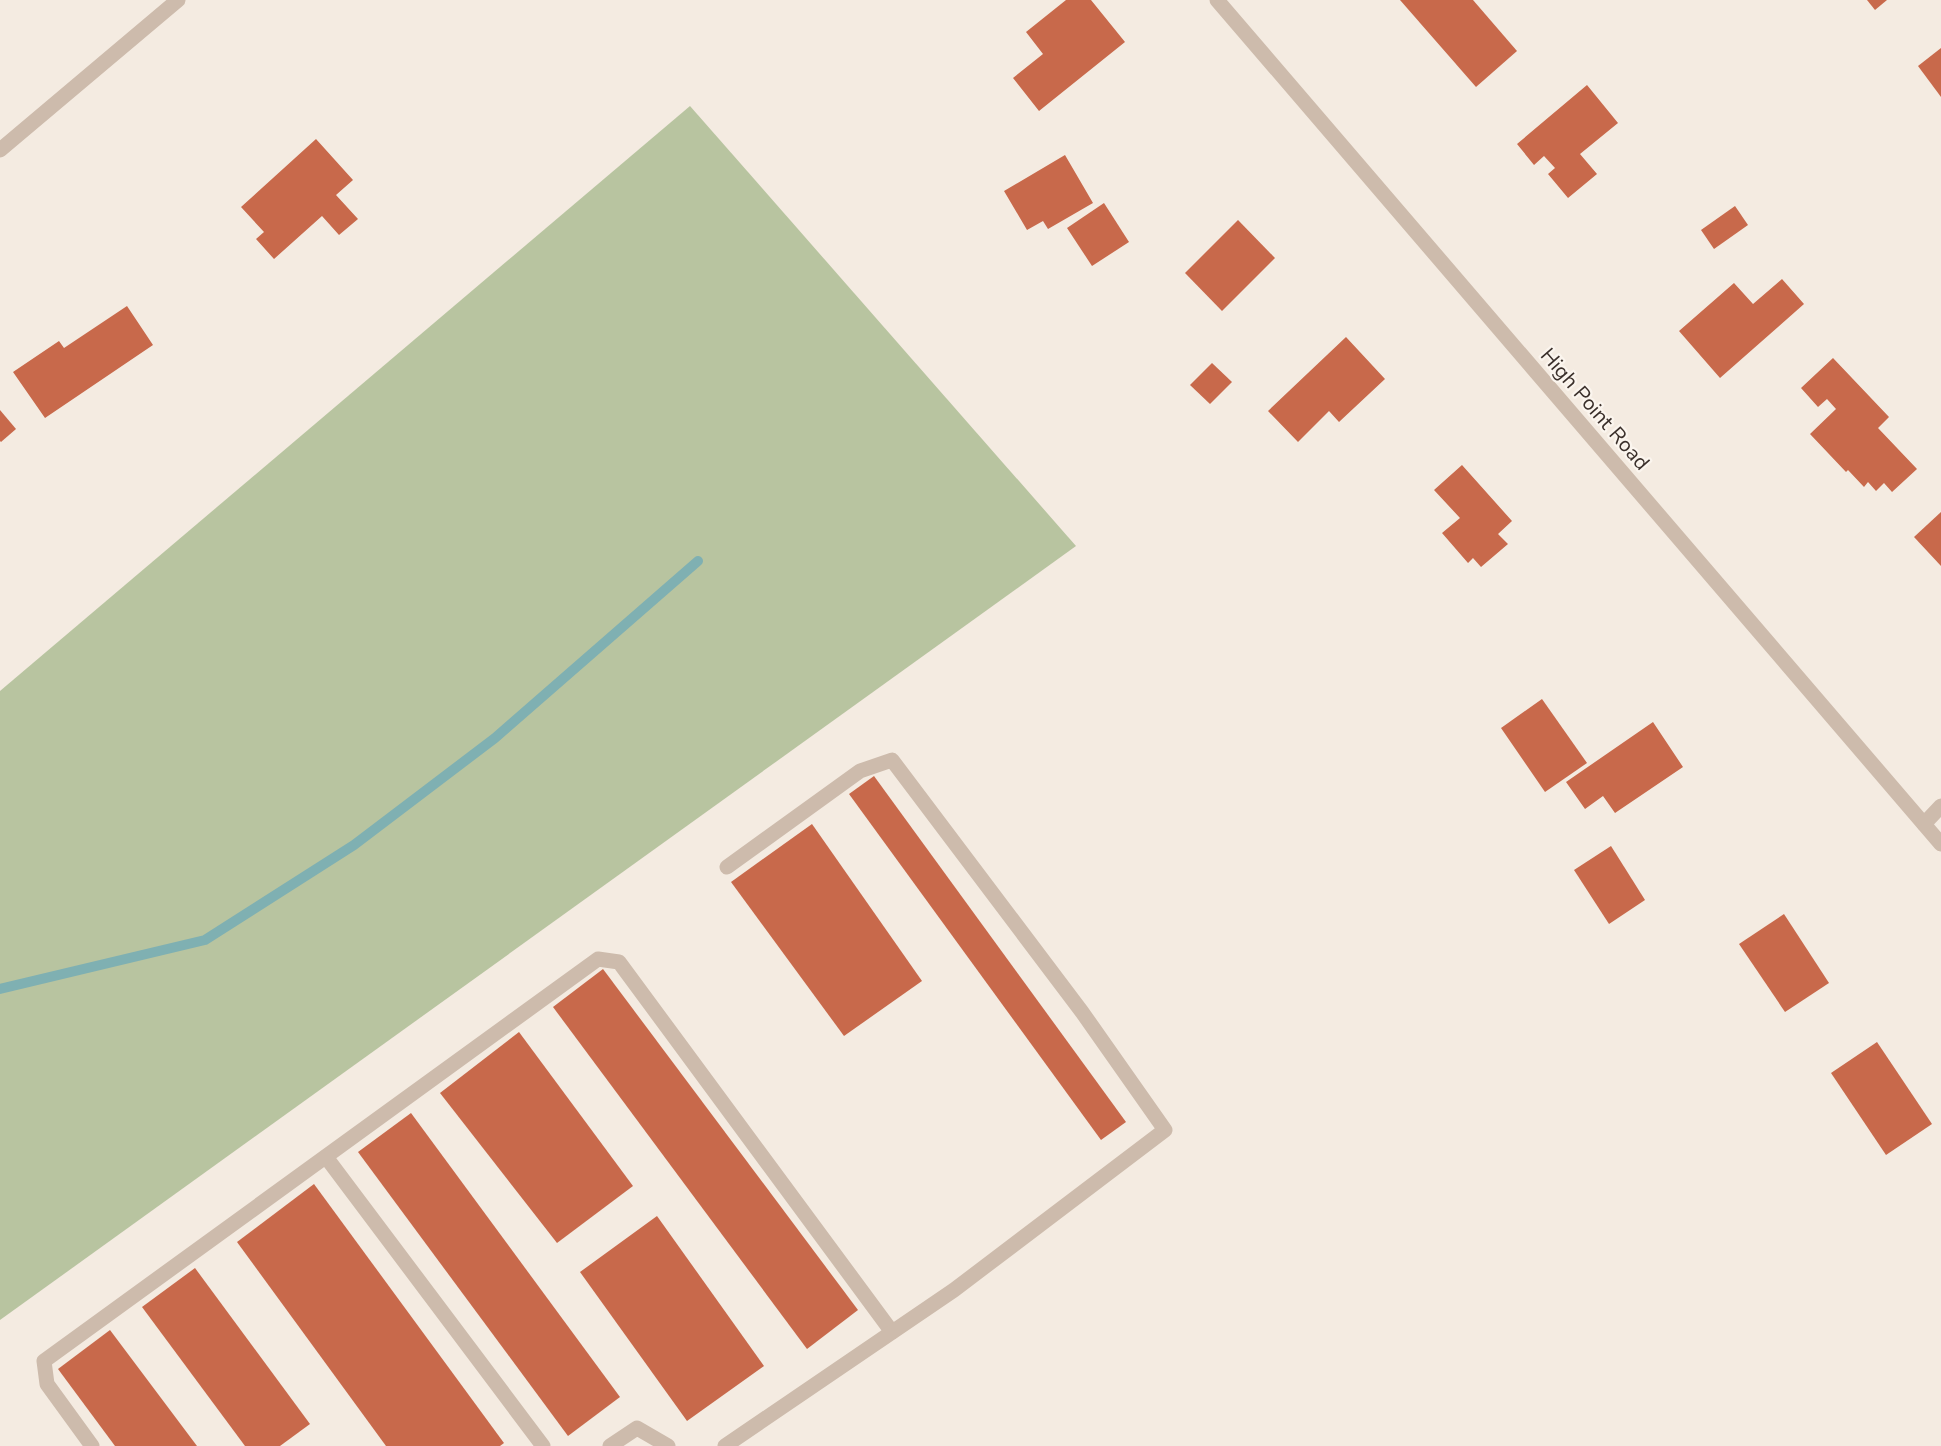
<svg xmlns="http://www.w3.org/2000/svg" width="1941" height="1446" viewBox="0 0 1941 1446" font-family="'Nunito Sans',sans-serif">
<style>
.green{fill:#b8c4a0}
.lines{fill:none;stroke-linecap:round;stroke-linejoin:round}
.stream{stroke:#7fb0b2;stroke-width:10}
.building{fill:#c8694b}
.minor{stroke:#cdbbac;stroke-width:15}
.labels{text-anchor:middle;stroke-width:4.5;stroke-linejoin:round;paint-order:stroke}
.street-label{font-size:21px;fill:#3b302b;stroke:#fbf5ee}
</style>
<rect width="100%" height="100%" fill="#f4ebe1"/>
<path class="green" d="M 690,106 L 1076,546 L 0,1320 L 0,691 Z"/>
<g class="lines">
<path class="stream" d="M 0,989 L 205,940 L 354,845 L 495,738 L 698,561"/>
</g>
<g class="building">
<path d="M 1066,0 L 1091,0 L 1125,42 L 1039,111 L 1013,78 L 1043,54 L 1026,32 Z"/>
<path d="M 1400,0 L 1473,0 L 1517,51 L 1476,87 Z"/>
<path d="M 1867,0 L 1887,0 L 1875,10 Z"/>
<path d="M 1941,48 L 1941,97 L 1918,66 Z"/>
<path d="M 1587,85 L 1618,123 L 1580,154 L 1597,174 L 1568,198 L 1548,174 L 1555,168 L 1544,156 L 1534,165 L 1517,144 Z"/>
<path d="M 316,139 L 353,180 L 336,195 L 358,219 L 339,235 L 322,216 L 274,259 L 256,239 L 264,232 L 241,207 Z"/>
<path d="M 1065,155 L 1093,203 L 1048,229 L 1043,221 L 1027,230 L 1004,191 Z"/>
<path d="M 1104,203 L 1129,242 L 1092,266 L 1067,228 Z"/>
<path d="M 1735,206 L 1748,225 L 1714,249 L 1701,230 Z"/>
<path d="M 1238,220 L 1275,258 L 1222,311 L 1185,273 Z"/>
<path d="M 1782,279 L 1804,304 L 1720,378 L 1679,331 L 1734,283 L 1753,304 Z"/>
<path d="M 127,306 L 153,345 L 45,418 L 13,372 L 59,341 L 64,348 Z"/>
<path d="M 1346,337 L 1385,379 L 1339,422 L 1329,411 L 1298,442 L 1268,411 Z"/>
<path d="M 1833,358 L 1889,417 L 1878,428 L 1917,469 L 1892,492 L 1884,483 L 1876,491 L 1868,482 L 1864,487 L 1848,470 L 1846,472 L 1810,434 L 1836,409 L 1827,399 L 1818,407 L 1801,388 Z"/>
<path d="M 1212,363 L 1232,382 L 1210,404 L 1190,385 Z"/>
<path d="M 0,410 L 16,429 L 1,442 L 0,441 Z"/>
<path d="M 1462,465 L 1512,521 L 1498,534 L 1508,544 L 1481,567 L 1473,558 L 1468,563 L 1442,533 L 1460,518 L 1434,490 Z"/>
<path d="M 1941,512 L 1941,566 L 1914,537 Z"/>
<path d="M 1542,699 L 1587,763 L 1545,792 L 1501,728 Z"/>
<path d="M 1653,722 L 1683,767 L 1615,813 L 1603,796 L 1585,809 L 1566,782 Z"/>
<path d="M 874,776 L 1126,1122 L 1101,1140 L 849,794 Z"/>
<path d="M 812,824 L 922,981 L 844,1036 L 731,882 Z"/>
<path d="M 1611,846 L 1645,900 L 1609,924 L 1574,870 Z"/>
<path d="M 1784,914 L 1829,983 L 1785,1012 L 1739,944 Z"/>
<path d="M 603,969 L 858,1310 L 807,1349 L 553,1007 Z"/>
<path d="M 519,1032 L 633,1186 L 557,1243 L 440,1093 Z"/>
<path d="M 1877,1042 L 1932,1124 L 1886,1155 L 1831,1073 Z"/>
<path d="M 411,1113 L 620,1397 L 568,1436 L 358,1152 Z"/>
<path d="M 314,1184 L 504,1443 L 500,1446 L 386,1446 L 237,1242 Z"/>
<path d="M 657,1216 L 764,1366 L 687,1421 L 580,1272 Z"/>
<path d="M 195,1268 L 310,1424 L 280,1446 L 245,1446 L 142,1307 Z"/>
<path d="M 110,1330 L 197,1446 L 115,1446 L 58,1369 Z"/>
</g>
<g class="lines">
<g class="minor">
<path d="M 1217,0 L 1941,844"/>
<path d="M 0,150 L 178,0"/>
<path d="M 1924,824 L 1941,806"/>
<path d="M 326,1157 L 543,1446"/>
<path d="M 92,1446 L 47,1384 L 44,1361 L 598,959 L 619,962 L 892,1332"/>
<path d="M 610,1446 L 637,1428 L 668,1446"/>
<path d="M 725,1446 L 954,1290 L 1165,1130 L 1082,1012 L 892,760 L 860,771 L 727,867"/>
</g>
</g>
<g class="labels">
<g class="street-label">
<text transform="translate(1595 409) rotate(49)" y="7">High Point Road</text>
</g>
</g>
</svg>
